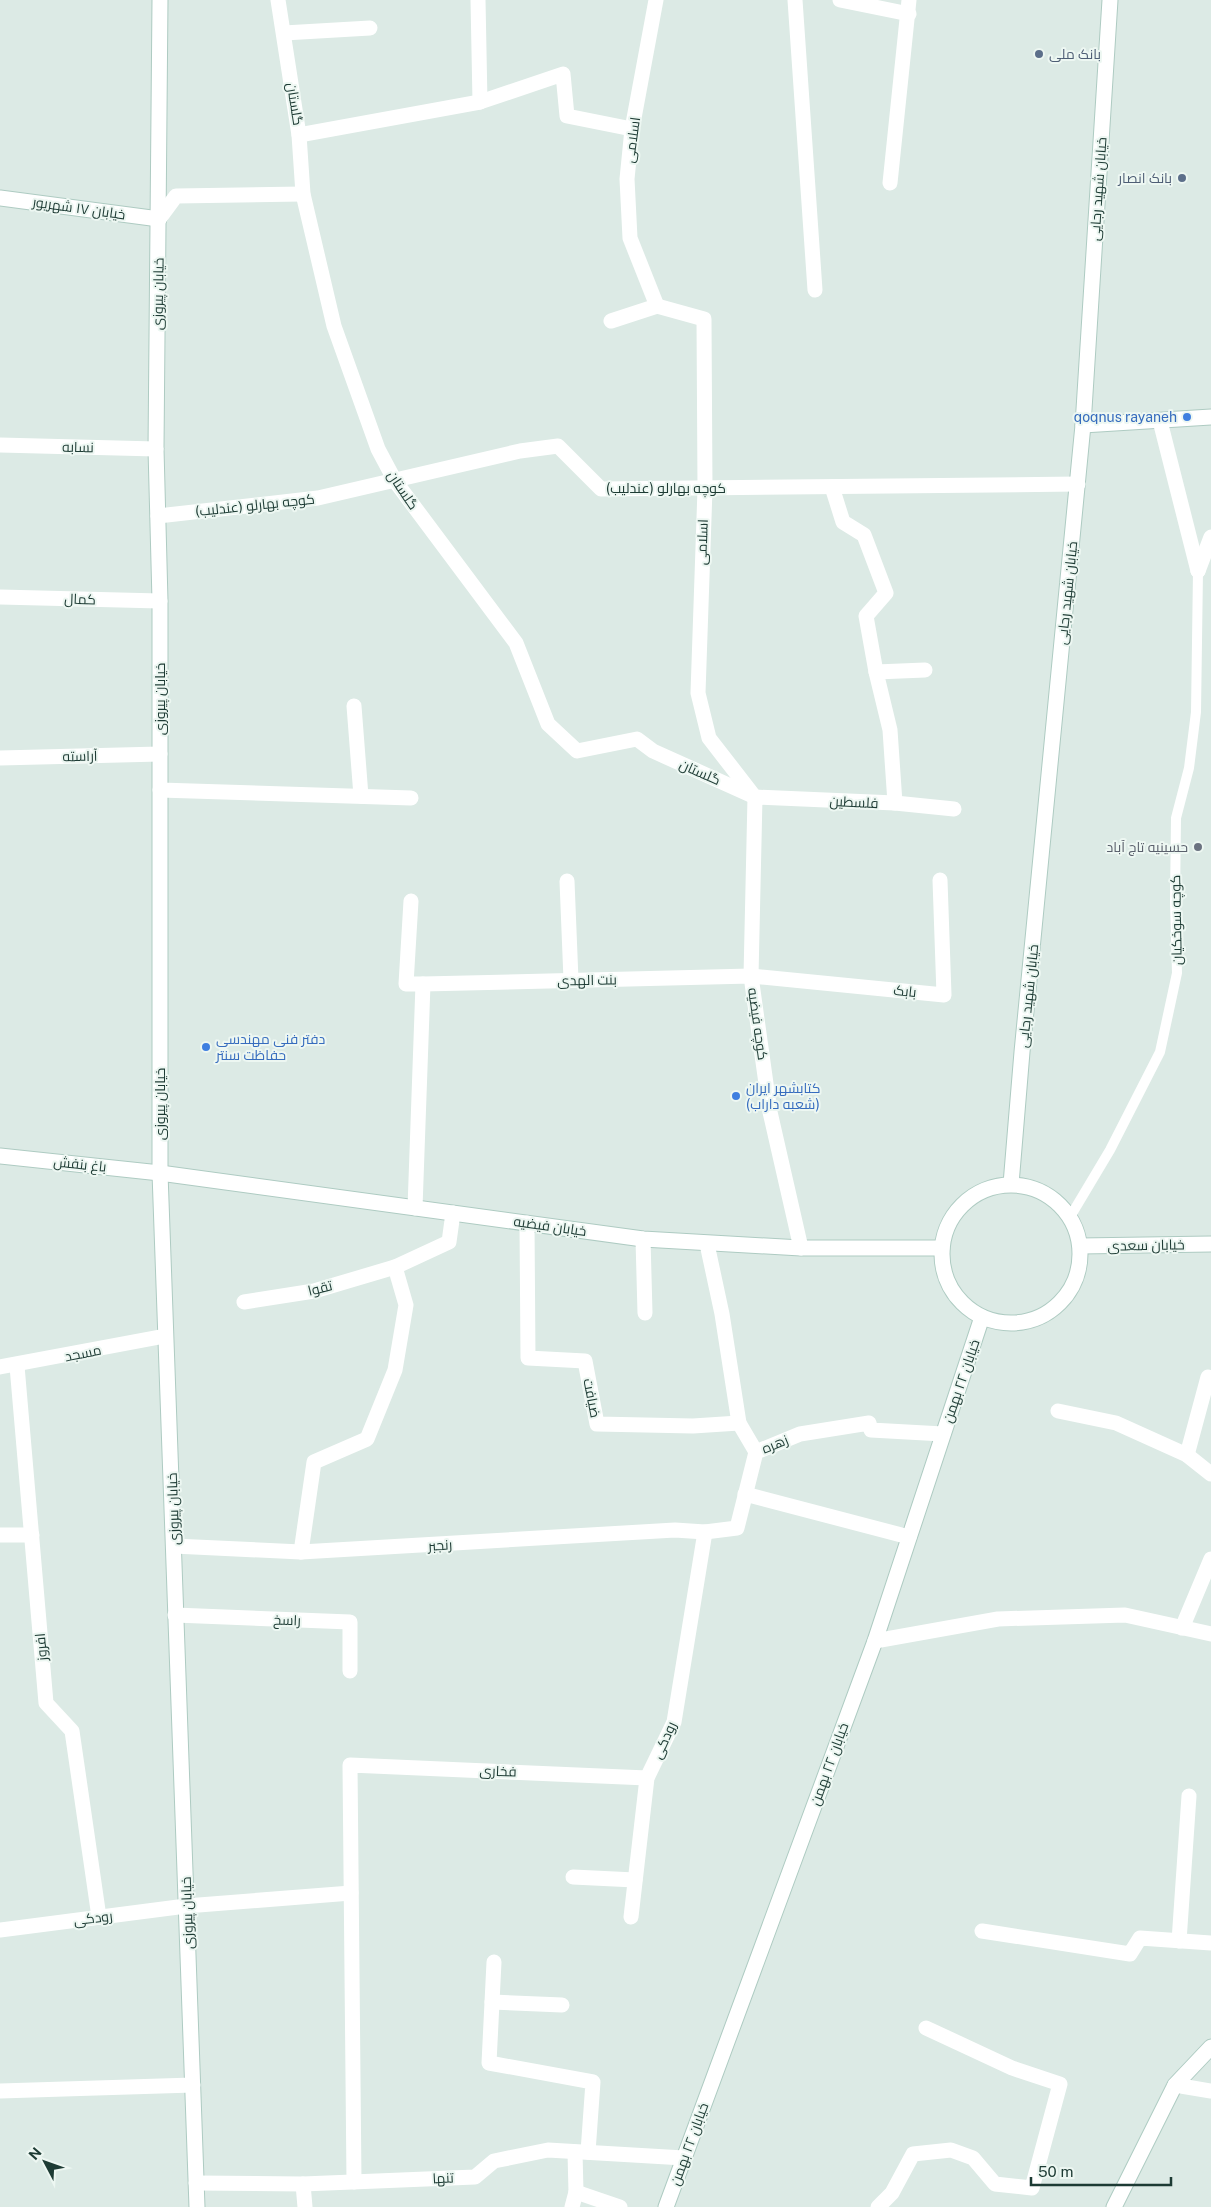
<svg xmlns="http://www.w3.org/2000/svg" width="1211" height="2207" viewBox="0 0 1211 2207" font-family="'Public Sans',Cairo,sans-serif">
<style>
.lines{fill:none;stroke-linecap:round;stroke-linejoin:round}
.secondary-casing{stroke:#aecbc2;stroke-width:17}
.lane{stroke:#fff;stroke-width:10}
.street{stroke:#fff;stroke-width:15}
.secondary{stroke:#fff;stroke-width:15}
.service-dot{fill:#5c6f8a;stroke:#edf7f2;stroke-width:2}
.shop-dot{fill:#3f7fe0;stroke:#edf7f2;stroke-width:2}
.worship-dot{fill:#6b7280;stroke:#edf7f2;stroke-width:2}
.labels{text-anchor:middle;stroke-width:4;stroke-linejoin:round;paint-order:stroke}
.service-label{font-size:14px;fill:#4e5e75;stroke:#edf7f2;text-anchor:start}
.street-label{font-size:14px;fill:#1d3b34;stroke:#edf7f2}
.shop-label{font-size:14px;fill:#366cbe;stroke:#edf7f2;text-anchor:start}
.worship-label{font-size:14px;fill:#5b616d;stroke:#edf7f2;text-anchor:end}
</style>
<rect width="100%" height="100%" fill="#dceae5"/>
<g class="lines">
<g class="secondary-casing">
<g id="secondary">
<path d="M 160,0 L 156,449 L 160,601 L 160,1173 L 197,2207"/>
<path d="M 0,198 L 159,219"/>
<path d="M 1083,425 L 1211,417"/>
<path d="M 0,1156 L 160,1173 L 643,1239 L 801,1248 L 942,1248"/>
<path d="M 1011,1184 L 1022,1052 L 1083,425 L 1110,0"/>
<circle cx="1011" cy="1254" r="69"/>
<path d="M 1080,1246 L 1211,1244"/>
<path d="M 666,2207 L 875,1641 L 982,1317"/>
<path d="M 1114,2207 L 1175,2085 L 1211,2047"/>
</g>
</g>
<path class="lane" d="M 1070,1217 L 1110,1150 L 1160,1052 L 1177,973 L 1175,901 L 1176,818 L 1189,768 L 1196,712 L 1198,571"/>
<g class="street">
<path d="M 278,0 L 299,135 L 303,194 L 334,326 L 378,449 L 395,481 L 516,643 L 548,724 L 577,751 L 637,739 L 653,751 L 755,797 L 895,803 L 954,809"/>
<path d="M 478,0 L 480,102"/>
<path d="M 795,0 L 815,290"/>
<path d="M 840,0 L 909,14"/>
<path d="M 284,33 L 370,28"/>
<path d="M 299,135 L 480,102 L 563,74 L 567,116 L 632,129"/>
<path d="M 890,183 L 909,0"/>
<path d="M 159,219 L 176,196 L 303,194"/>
<path d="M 657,306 L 704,319 L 705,489 L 698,693 L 709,738 L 754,796"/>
<path d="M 611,321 L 657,306 L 630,238 L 627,179 L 632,129 L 656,0"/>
<path d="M 1160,421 L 1198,571"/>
<path d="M 0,445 L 156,449"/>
<path d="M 832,487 L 843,522 L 864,535 L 886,593 L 866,616 L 876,672"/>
<path d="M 158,516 L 318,498 L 520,451 L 558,446 L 601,489 L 1078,484"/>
<path d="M 1198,571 L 1211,537"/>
<path d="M 0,597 L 160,601"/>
<path d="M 354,706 L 361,796"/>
<path d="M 0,758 L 160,754"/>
<path d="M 160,790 L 411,798"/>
<path d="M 755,797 L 751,976 L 770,1112 L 801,1248"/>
<path d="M 895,803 L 890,730 L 876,672 L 925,670"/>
<path d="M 567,881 L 571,980"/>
<path d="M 411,901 L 406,984 L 423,984 L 415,1208"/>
<path d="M 423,984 L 751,976 L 944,995 L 940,880"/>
<path d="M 527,1223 L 528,1358 L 585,1361 L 597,1424 L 693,1426 L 739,1423"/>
<path d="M 643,1239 L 645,1313"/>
<path d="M 707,1244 L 722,1314 L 739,1423 L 756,1452"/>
<path d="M 244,1302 L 314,1291 L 395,1267 L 449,1242 L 453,1213"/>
<path d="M 17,1366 L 46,1703 L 72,1731 L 99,1917"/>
<path d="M 0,1367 L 165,1336"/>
<path d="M 1058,1411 L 1116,1423 L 1187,1455 L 1211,1474"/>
<path d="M 756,1452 L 800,1434 L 869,1423 L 871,1430 L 943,1434"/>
<path d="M 1187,1455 L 1208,1377"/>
<path d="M 745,1494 L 909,1537"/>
<path d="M 0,1535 L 32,1535"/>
<path d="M 174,1546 L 301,1552 L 675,1530 L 705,1532 L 737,1528 L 756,1452"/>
<path d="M 301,1552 L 314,1462 L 367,1439 L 395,1370 L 406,1305 L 395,1267"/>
<path d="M 175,1615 L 350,1622 L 350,1671"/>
<path d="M 1182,1628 L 1211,1559"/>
<path d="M 875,1641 L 998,1619 L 1125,1615 L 1211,1634"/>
<path d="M 573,1877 L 635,1880"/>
<path d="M 631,1917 L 647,1778 L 674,1722 L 705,1532"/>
<path d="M 0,1930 L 186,1906 L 351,1893"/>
<path d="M 982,1931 L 1130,1954 L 1140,1938 L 1211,1943"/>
<path d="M 1179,1941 L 1189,1796"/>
<path d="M 494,1962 L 489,2063 L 593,2082 L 588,2152"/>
<path d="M 492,2002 L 562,2005"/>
<path d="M 1175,2085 L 1211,2091"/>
<path d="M 0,2091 L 193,2085"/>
<path d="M 575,2152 L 576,2192"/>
<path d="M 354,2182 L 350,1765 L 647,1778"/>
<path d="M 196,2183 L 303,2184 L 475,2177 L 494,2161 L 548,2150 L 684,2158"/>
<path d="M 303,2184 L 305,2207"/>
<path d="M 572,2207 L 576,2192 L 620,2207"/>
<path d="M 878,2207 L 892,2193 L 913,2154 L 951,2150 L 973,2158 L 995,2184 L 1032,2188 L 1060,2084 L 1012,2068 L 926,2028"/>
</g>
<use href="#secondary" class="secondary"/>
</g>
<g class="service-dot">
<circle cx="1039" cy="54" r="5"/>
<circle cx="1182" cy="178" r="5"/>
</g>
<g class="shop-dot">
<circle cx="1187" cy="417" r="5"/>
<circle cx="206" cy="1047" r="5"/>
<circle cx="736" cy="1096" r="5"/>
</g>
<circle class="worship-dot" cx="1198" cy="847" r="5"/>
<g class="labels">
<g class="service-label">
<text x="1049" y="59">بانک ملی</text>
<text x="1172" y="183" text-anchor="end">بانک انصار</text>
</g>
<g class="street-label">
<text transform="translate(295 104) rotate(81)" y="5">گلستان</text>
<text transform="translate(632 140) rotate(-82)" y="5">اسلامی</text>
<text transform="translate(1098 189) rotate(-86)" y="5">خیابان شهید رجایی</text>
<text transform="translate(79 208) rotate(8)" y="5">خیابان ۱۷ شهریور</text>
<text transform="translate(158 294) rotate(-89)" y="5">خیابان پیروزی</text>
<text transform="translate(78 447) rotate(1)" y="5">نسابه</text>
<text x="666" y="493">کوچه بهارلو (عندلیب)</text>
<text transform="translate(403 490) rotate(56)" y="5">گلستان</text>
<text transform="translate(255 505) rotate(-6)" y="5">کوچه بهارلو (عندلیب)</text>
<text transform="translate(702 542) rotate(-88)" y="5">اسلامی</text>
<text transform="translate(1067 593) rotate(-84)" y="5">خیابان شهید رجایی</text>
<text transform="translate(80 599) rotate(2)" y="5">کمال</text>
<text transform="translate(160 699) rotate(-90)" y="5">خیابان پیروزی</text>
<text transform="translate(80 756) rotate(-1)" y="5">آراسته</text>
<text transform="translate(700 772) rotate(24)" y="5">گلستان</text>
<text transform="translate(854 802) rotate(3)" y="5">فلسطین</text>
<text transform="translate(1176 920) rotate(-91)" y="5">کوچه سوخکیان</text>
<text transform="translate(587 980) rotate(-1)" y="5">بنت الهدی</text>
<text transform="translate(905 991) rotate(6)" y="5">بابک</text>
<text transform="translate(1028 996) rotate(-84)" y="5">خیابان شهید رجایی</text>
<text transform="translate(758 1024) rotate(82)" y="5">کوچه فیضیه</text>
<text transform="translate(160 1104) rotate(-90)" y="5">خیابان پیروزی</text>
<text transform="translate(80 1164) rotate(6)" y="5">باغ بنفش</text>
<text transform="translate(550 1226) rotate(8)" y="5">خیابان فیضیه</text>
<text transform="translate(1146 1245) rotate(-1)" y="5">خیابان سعدی</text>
<text transform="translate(320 1288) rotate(-14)" y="5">تقوا</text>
<text transform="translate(83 1353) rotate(-11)" y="5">مسجد</text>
<text transform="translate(961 1381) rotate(-71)" y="5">خیابان ۲۲ بهمن</text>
<text transform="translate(592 1398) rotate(79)" y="5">ضیافت</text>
<text transform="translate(775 1444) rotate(-22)" y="5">زهره</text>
<text transform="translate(173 1509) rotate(-92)" y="5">خیابان پیروزی</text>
<text transform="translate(440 1545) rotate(-3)" y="5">رنجبر</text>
<text transform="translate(287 1620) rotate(2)" y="5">راسخ</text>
<text transform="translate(41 1647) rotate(-95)" y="5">افروز</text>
<text transform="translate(664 1740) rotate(-66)" y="5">رودکی</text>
<text transform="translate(829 1764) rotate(-70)" y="5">خیابان ۲۲ بهمن</text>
<text transform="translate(498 1771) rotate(2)" y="5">فخاری</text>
<text transform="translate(187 1913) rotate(-92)" y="5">خیابان پیروزی</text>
<text transform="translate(93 1918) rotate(-7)" y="5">رودکی</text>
<text transform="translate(689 2144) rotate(-70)" y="5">خیابان ۲۲ بهمن</text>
<text transform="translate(443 2178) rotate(-3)" y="5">تنها</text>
</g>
<g class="shop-label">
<text x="1177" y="422" text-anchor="end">qoqnus rayaneh</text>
<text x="216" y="1044">دفتر فنی مهندسی<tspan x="216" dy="16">حفاظت سنتر</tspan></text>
<text x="746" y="1093">کتابشهر ایران<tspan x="746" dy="16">(شعبه داراب)</tspan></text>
</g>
<g class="worship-label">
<text x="1188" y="852">حسینیه تاج آباد</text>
</g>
</g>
<g transform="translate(45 2162) rotate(311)" stroke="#edf7f2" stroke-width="4" paint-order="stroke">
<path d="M0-4L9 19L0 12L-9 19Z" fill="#1d3b34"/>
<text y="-8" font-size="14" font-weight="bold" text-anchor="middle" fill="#1d3b34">N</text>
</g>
<path d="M1031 2177v8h140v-8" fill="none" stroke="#1d3b34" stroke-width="2.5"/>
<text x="1038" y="2177" font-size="15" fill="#1d3b34" stroke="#edf7f2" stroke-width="4" paint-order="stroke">50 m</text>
</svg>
